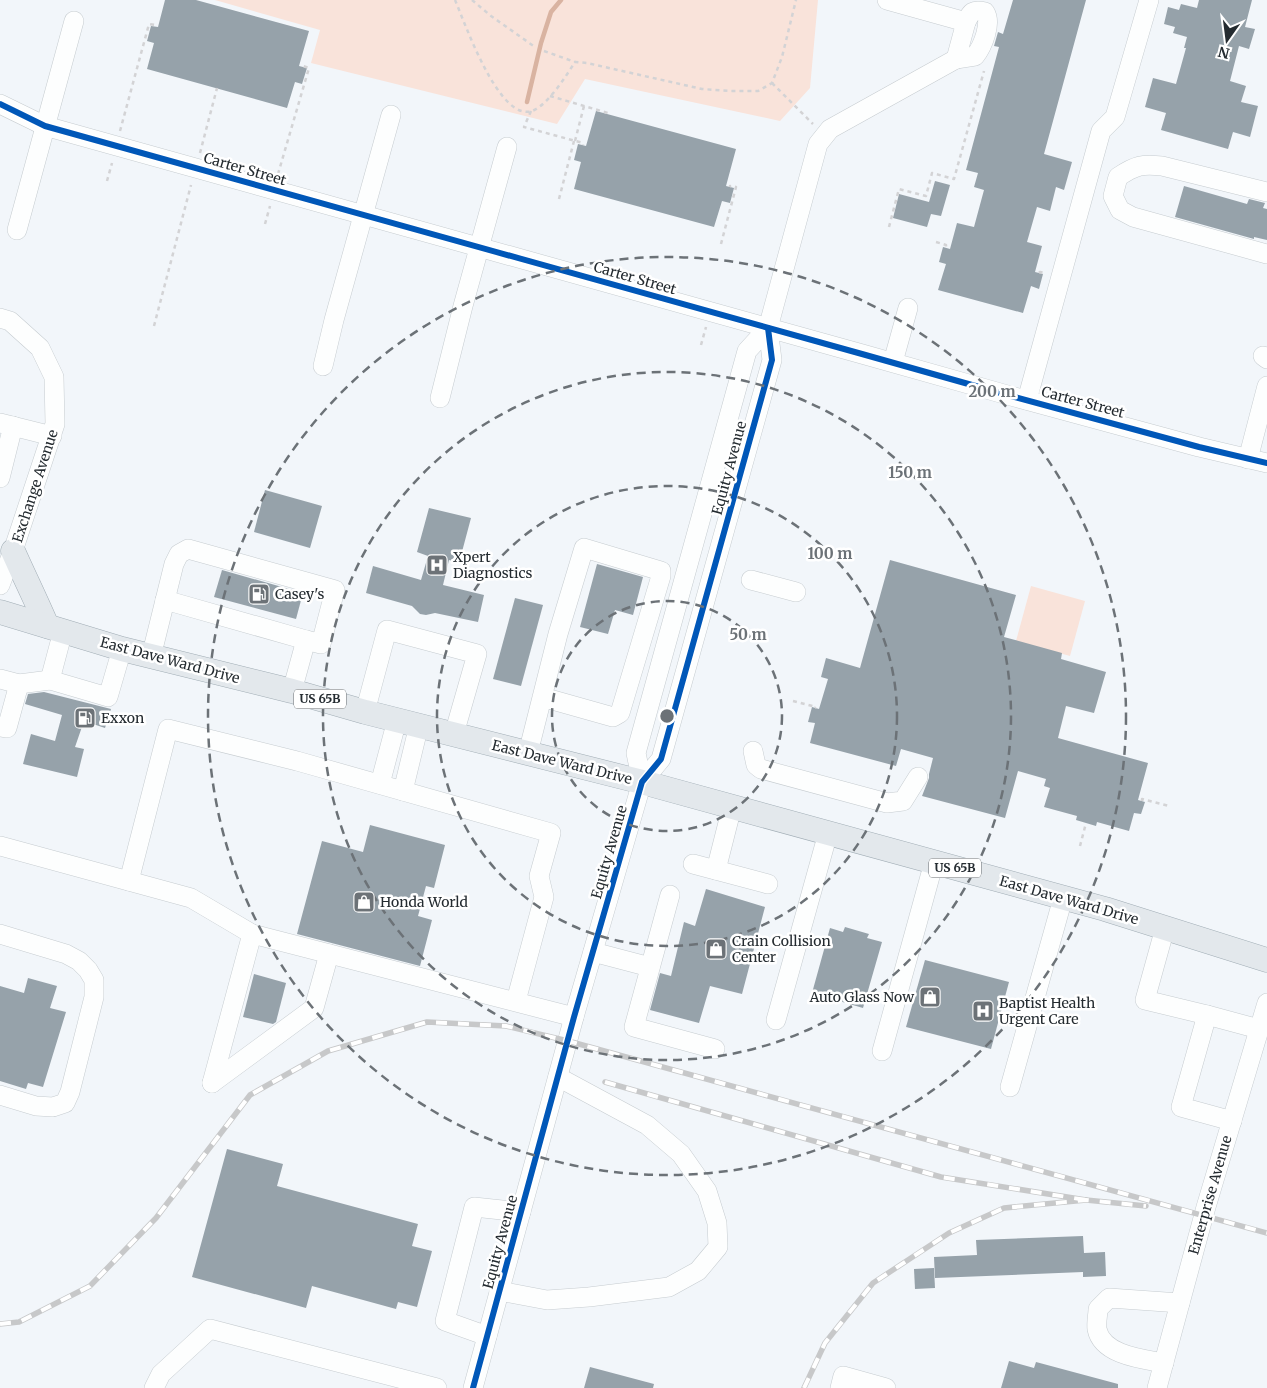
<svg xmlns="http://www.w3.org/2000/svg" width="1267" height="1388" viewBox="0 0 1267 1388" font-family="Merriweather,serif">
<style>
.green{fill:#f9e3da}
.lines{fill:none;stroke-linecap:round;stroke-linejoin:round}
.stream{stroke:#d9b3a1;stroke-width:4.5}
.building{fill:#96a2aa}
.minor-casing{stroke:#c6ccd0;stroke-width:20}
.major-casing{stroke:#a1adb5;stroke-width:25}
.path{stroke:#d3d3d5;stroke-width:2.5;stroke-dasharray:4 4;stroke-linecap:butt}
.minor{stroke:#fdfefe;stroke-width:19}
.major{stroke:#e3e8ec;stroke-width:24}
.rail-casing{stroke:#c7c8c9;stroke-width:5.5}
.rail{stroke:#fff;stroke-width:4;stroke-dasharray:11;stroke-linecap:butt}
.cycleway-casing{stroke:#fff;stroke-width:9}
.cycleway{stroke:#0057b8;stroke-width:6}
.ring{fill:none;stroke:#6c7277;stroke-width:2.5;stroke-dasharray:9 6}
.labels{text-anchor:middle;stroke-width:5;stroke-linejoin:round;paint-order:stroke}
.shield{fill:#fff;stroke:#666b6e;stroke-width:1}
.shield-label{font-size:12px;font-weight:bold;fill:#242b30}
.street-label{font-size:14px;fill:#242b30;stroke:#fff}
.poi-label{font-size:14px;fill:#242b30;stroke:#fff;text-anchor:start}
.centre{fill:#6c7277;stroke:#fff;stroke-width:2.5}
.ring-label{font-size:15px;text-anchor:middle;font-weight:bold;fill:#6c7277;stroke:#fff;stroke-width:5;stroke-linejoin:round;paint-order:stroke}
</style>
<rect width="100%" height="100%" fill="#f2f6fa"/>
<g class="green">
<path d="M 215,0 L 818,0 L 810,88 L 780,121 L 585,79 L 557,124 L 311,63 L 320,30 Z"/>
<path d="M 1031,586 L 1085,601 L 1070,656 L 1016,641 Z"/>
</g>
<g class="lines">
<path class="stream" d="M 527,102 L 541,43 L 551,12 L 561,0"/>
</g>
<g class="building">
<path d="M 165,0 L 196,0 L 309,31 L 299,66 L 307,68 L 302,84 L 295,82 L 287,108 L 147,69 L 154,43 L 147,41 L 151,26 L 158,27 Z"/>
<path d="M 1013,0 L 1086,0 L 1044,154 L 1072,162 L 1064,190 L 1056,187 L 1050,211 L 1037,207 L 1027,242 L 1042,246 L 1035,272 L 1043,274 L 1039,289 L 1031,286 L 1023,313 L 938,290 L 946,264 L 939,262 L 943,247 L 950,249 L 957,223 L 974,227 L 984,190 L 974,187 L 978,173 L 966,170 L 999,47 L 994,46 L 998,32 L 1003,34 Z"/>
<path d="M 1199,0 L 1252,0 L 1245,27 L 1255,29 L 1249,49 L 1239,46 L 1230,81 L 1246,86 L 1241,102 L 1258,106 L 1250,137 L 1233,132 L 1228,149 L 1161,130 L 1166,113 L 1145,107 L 1153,78 L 1176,84 L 1186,48 L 1184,48 L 1187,37 L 1173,33 L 1175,27 L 1164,24 L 1168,7 L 1179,10 L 1181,4 L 1197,8 Z"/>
<path d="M 596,111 L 736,149 L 726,186 L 734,188 L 730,203 L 722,201 L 714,227 L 574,189 L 581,162 L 574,160 L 578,144 L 586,146 Z"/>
<path d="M 935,181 L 950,185 L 941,216 L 931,214 L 927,227 L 893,218 L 899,194 L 929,202 Z"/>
<path d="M 1184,186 L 1247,204 L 1249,199 L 1265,203 L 1263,208 L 1267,209 L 1267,240 L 1254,237 L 1254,239 L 1175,217 Z"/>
<path d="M 265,490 L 322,506 L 310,548 L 254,532 Z"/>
<path d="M 429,508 L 471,518 L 459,563 L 449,560 L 443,585 L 484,595 L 478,622 L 435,613 L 426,615 L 420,614 L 412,606 L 366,593 L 373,566 L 421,580 L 428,556 L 417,552 Z"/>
<path d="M 890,560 L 1016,595 L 1004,637 L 1062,653 L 1061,659 L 1106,672 L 1094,713 L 1066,706 L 1058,738 L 1148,763 L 1138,800 L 1145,802 L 1141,814 L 1134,813 L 1129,831 L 1097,822 L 1096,826 L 1076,820 L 1077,816 L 1044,807 L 1050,788 L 1044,786 L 1046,779 L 1018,771 L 1005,818 L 922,796 L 929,778 L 929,774 L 933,758 L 901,749 L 896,766 L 810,743 L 815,723 L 808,722 L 812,707 L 819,709 L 828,679 L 821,677 L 826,658 L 860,668 Z"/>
<path d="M 597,564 L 643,577 L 633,615 L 615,610 L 608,634 L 580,627 Z"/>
<path d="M 222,570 L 303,593 L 296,619 L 214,597 Z"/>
<path d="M 515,598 L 543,605 L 521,686 L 493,679 Z"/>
<path d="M 44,692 L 111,709 L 105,728 L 84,721 L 75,747 L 84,749 L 77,777 L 23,764 L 31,734 L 55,741 L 62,715 L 25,704 L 28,694 Z"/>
<path d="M 370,825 L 445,845 L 434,888 L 426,886 L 418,916 L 432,920 L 420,966 L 297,934 L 322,841 L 363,852 Z"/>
<path d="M 706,889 L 765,907 L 742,994 L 710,986 L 699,1023 L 650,1010 L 660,973 L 671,976 L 684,922 L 695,926 Z"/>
<path d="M 845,927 L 869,934 L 867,938 L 882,942 L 863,1008 L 812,993 L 830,928 L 843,932 Z"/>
<path d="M 925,960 L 1009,982 L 991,1049 L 906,1027 Z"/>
<path d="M 254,974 L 286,983 L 276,1022 L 273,1024 L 243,1017 Z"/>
<path d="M 28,978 L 57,986 L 50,1008 L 66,1012 L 43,1087 L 28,1083 L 26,1089 L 0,1081 L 0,986 L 24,993 Z"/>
<path d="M 227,1149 L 283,1164 L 277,1186 L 418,1224 L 412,1246 L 432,1251 L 417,1307 L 398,1302 L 396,1309 L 312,1286 L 306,1308 L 192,1277 Z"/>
<path d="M 1083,1236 L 1084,1253 L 1105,1252 L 1106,1276 L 1083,1277 L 1083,1272 L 935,1278 L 934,1257 L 977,1255 L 976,1240 Z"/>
<path d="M 934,1268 L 935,1288 L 915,1289 L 914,1269 Z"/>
<path d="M 1009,1361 L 1034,1368 L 1036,1362 L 1118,1384 L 1118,1388 L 1001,1388 Z"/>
<path d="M 590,1367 L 654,1384 L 653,1388 L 584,1388 Z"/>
</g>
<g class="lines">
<g class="minor-casing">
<g id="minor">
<path d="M 956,59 L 975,56 C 983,46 992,23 985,12 C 973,9 971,12 966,22"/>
<path d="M 0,104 L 45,126 L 862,354 L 1011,396 L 1199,447 L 1267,463"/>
<path d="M 1267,192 L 1162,166 C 1142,164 1136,165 1118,177 L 1113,196 L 1120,210 L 1133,217 L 1267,254"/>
<path d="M 17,230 L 74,21"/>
<path d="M 0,318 L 10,321 L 40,348 L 54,377 L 55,424 L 13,551 L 0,585"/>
<path d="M 1263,356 L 1267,359"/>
<path d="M 893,362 L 908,308"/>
<path d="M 323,366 L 334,320 L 391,115"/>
<path d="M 440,398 L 463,306 L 507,147"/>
<path d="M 1027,400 L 1101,131 L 1115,117 L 1149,0"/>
<path d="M 0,423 L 52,436"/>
<path d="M 1248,459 L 1267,386"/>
<path d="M 0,478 L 13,426"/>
<path d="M 751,580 L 796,592"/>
<path d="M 165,600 L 306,640"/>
<path d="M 63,631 L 50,680 L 108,697 L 122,649"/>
<path d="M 151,657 L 174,564 L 179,554 L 188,549 L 335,590 L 321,644 L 306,640 L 292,691"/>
<path d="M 0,679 L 19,684"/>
<path d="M 365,712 L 387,630 L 477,654 L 454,734"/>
<path d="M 0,727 L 7,728 L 19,684 L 50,680"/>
<path d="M 753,751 L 756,765 L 761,769 L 887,803 L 903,801 L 918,777"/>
<path d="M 528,753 L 558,634 L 584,548 L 661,571 L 661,576 L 620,713 L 613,717 L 542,697"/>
<path d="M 642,782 L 636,753 L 747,351 L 768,328"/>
<path d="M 380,784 L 397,720"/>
<path d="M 403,791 L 419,725"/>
<path d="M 0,846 L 191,898 L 252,934 L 574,1017"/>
<path d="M 693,864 L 768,884"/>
<path d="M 716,870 L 732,807"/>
<path d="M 129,881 L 168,729 L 297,761 L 551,833 L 539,876 L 544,897 L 516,1001"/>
<path d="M 670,895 L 634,1027 L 715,1049"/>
<path d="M 1165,928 L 1145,1000 L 1207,1015"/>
<path d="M 0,934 L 66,954 L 79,961 L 88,970 L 94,980 L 94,997 L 70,1092 L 65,1103 L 53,1107 L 36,1106 L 0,1095"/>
<path d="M 593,952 L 650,967"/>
<path d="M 776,1020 L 828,833"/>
<path d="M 882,1051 L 934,862"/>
<path d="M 212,1083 L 314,1008 L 329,954"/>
<path d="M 212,1083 L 252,934"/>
<path d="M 1010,1087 L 1063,898"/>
<path d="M 1232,1121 L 1181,1107 L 1207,1015 L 1259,1029"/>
<path d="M 499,1291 L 547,1300 L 589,1297 L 669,1287 L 698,1271 L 718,1247 L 717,1223 L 707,1191 L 681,1154 L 647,1125 L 558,1077"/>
<path d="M 487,1336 L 445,1321 L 474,1207 L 521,1212"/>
<path d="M 1164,1363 C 1142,1359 1102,1355 1097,1329 C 1096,1323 1098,1315 1098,1309 L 1109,1298 L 1180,1303"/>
<path d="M 154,1388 L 161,1374 L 210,1329 L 437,1388"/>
<path d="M 473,1388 L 574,1017 L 642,782 L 661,759 L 772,360 L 768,328 L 818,144 L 830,129 L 956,59 L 966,22 L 887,0"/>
<path d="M 840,1388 L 843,1376 L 886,1388"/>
<path d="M 1157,1388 L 1206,1207 L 1267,1003"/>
</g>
</g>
<g class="major-casing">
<g id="major">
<path d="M 13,551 C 24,576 36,600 47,626"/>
<path d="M 0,612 L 122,649 L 292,691 L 365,712 L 642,782 L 1105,909 L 1267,960"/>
</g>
</g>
<g class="path">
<path d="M 455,0 C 465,23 499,122 532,111 C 548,105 566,76 575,62 L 587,63 L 702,89 L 731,91 L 758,91 L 772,83 L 782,57 L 796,0"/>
<path d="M 472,0 L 491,16 L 535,47"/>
<path d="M 544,51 L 575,62"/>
<path d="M 772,83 L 813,124"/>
<path d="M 550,96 L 608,113 L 607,114"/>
<path d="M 531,111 L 524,127 L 583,143 L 583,145"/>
<path d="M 120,131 L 149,24 L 155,25 L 154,27"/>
<path d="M 575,141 L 584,106"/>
<path d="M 200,153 L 217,88"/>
<path d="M 278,174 L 309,68 L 303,66 L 303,67"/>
<path d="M 107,181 L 112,163"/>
<path d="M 559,199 L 574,141"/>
<path d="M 265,224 L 270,206"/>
<path d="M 889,227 L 899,189 L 926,196 L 932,173 L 954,179 L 984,71"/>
<path d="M 936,242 L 946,245 L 946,248"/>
<path d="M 721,244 L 736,187 L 730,186 L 730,187"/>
<path d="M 1039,273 L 1040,272 L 1045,273"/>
<path d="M 154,326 L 191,185"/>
<path d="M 701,345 L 706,327"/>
<path d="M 793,701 L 816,707 L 815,708"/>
<path d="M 1142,801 L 1142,799 L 1169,806"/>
<path d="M 1080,846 L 1086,823"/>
</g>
<use href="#minor" class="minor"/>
<use href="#major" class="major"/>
<g class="rail-casing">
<g id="rail">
<path d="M 605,1082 L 941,1177 L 1086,1200"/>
<path d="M 0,1324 L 19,1322 L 90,1286 L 156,1218 L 250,1095 L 328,1051 L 427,1022 L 506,1026 L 568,1041 L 1267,1233"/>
<path d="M 804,1388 L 825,1343 L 873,1283 L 949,1233 L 1004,1208 L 1086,1200 L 1146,1206"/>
</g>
</g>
<use href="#rail" class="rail"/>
<g class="cycleway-casing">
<g id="cycleway">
<path d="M 0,104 L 45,126 L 862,354 L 1011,396 L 1199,447 L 1267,463"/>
<path d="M 473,1388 L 574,1017 L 642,782 L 661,759 L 772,360 L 768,328"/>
</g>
</g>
<use href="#cycleway" class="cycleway"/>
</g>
<g class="ring">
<circle cx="667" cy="716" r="115"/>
<circle cx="667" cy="716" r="230"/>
<circle cx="667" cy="716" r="344"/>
<circle cx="667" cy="716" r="459"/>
</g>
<defs>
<g id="hospital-square" transform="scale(1.125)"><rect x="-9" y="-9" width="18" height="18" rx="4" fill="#6c7277" stroke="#fff"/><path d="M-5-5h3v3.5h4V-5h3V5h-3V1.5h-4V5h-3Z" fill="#fff"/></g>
<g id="fuel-square" transform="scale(1.125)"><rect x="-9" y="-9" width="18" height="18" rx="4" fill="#6c7277" stroke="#fff"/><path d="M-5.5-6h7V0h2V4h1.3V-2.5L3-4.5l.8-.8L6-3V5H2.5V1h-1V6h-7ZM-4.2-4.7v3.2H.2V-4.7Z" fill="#fff"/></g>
<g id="shop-square" transform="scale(1.125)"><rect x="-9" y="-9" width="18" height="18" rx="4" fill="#6c7277" stroke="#fff"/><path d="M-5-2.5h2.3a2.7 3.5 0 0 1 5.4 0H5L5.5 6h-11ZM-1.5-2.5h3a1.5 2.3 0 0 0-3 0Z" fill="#fff"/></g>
</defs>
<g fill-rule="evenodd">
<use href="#hospital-square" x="437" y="565"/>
<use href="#fuel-square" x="259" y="594"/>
<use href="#fuel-square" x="85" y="718"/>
<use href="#shop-square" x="364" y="902"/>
<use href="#shop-square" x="716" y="949"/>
<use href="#shop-square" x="930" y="997"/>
<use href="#hospital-square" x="983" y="1011"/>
</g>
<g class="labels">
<g class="shield">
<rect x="294" y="689.5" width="52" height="19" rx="4"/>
<rect x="929" y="858.5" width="52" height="19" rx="4"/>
</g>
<g class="shield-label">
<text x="320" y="703">US 65B</text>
<text x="955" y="872">US 65B</text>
</g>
<g class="street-label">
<text transform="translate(245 169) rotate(16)" y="5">Carter Street</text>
<text transform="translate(635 278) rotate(16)" y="5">Carter Street</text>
<text transform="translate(1083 402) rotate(15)" y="5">Carter Street</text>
<text transform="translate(729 468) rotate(-75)" y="5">Equity Avenue</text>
<text transform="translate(35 486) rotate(-72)" y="5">Exchange Avenue</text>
<text transform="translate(170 660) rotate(15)" y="5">East Dave Ward Drive</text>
<text transform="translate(562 762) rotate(14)" y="5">East Dave Ward Drive</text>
<text transform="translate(609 852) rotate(-74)" y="5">Equity Avenue</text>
<text transform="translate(1069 900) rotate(16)" y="5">East Dave Ward Drive</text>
<text transform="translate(1210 1195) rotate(-74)" y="5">Enterprise Avenue</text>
<text transform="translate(500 1242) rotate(-75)" y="5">Equity Avenue</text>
</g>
<g class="poi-label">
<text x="453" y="562">Xpert<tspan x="453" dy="16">Diagnostics</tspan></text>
<text x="275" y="599">Casey's</text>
<text x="101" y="723">Exxon</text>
<text x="380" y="907">Honda World</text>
<text x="732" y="946">Crain Collision<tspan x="732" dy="16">Center</tspan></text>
<text x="914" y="1002" text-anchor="end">Auto Glass Now</text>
<text x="999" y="1008">Baptist Health<tspan x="999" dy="16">Urgent Care</tspan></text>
</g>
</g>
<circle cx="667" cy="716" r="8" class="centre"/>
<g class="ring-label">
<text x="992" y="397">200 m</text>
<text x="910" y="478">150 m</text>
<text x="830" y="559">100 m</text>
<text x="748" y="640">50 m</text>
</g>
<g transform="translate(1227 40) rotate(194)" stroke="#ffffff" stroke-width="4" paint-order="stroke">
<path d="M0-4L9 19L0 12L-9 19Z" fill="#242b30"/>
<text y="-8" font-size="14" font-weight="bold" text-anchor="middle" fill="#242b30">N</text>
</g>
</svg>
